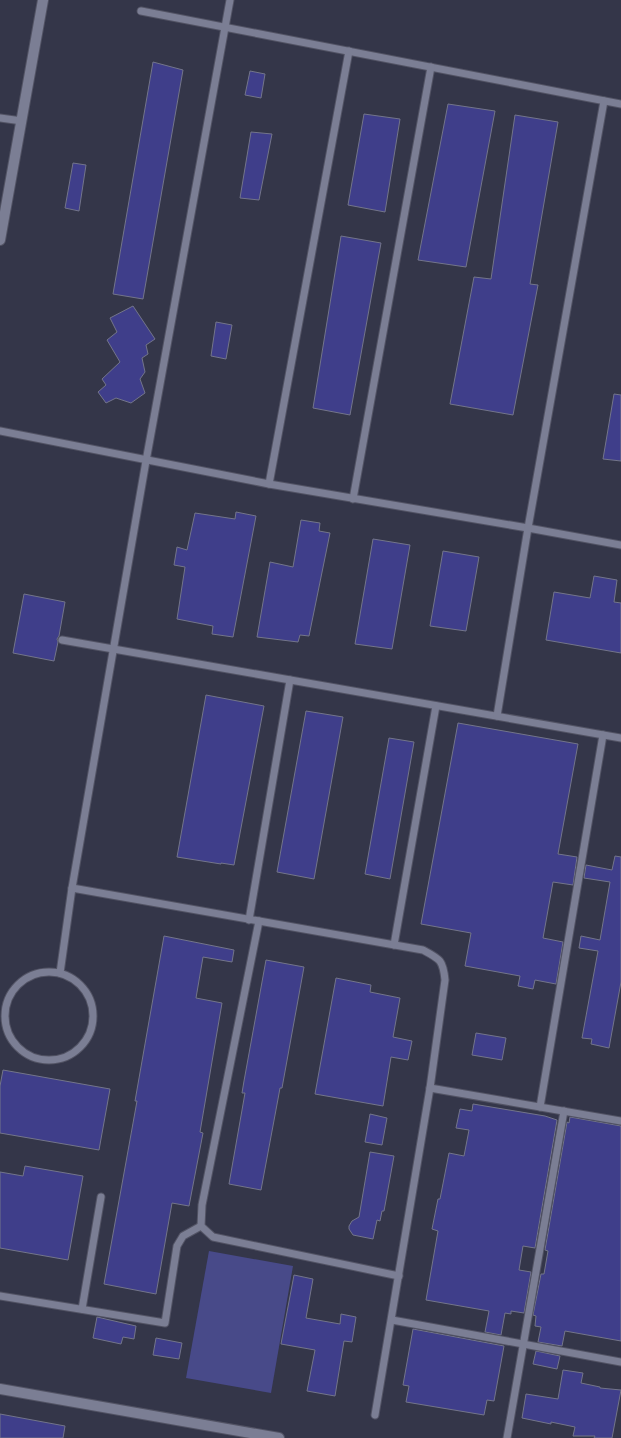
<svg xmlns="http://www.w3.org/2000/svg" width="621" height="1438" viewBox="0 0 621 1438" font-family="'Roboto Condensed',sans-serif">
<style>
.green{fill:#484a89}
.building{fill:#3f3e8a;stroke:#73758a}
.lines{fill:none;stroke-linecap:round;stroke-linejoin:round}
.lane-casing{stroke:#525364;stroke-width:9}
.secondary-casing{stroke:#525364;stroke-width:12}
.lane{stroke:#7b7e94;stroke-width:7}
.secondary{stroke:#7b7e94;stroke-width:10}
</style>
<rect width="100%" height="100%" fill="#343649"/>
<path class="green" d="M 209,1251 L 293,1266 L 271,1393 L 186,1378 Z"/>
<g class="building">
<path d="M 153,62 L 183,70 L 143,299 L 113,294 Z"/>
<path d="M 250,71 L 265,74 L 261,98 L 245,95 Z"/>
<path d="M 448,104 L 495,111 L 466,267 L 418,260 Z"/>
<path d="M 364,114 L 400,119 L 385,212 L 348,205 Z"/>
<path d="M 515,115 L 558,122 L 530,284 L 538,285 L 513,415 L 450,404 L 474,277 L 491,279 Z"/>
<path d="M 251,132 L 272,134 L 259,200 L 240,198 Z"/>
<path d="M 73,163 L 86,165 L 79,211 L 65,208 Z"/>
<path d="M 341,236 L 381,243 L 350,415 L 313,408 Z"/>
<path d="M 133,306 L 155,339 L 146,345 L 148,354 L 142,358 L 145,372 L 140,379 L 145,393 L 131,403 L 116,398 L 106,403 L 98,392 L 106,385 L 102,379 L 120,362 L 107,340 L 117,332 L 110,318 Z"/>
<path d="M 216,322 L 232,325 L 226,359 L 211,356 Z"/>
<path d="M 614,394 L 621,395 L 621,461 L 603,459 Z"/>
<path d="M 236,512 L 256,516 L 233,637 L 212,634 L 213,626 L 177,619 L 185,567 L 174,565 L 177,547 L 187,550 L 195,513 L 235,519 Z"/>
<path d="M 301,520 L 320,523 L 319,531 L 330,533 L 309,636 L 300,635 L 298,642 L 257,637 L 270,562 L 293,567 Z"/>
<path d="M 373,539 L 410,545 L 392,649 L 355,644 Z"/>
<path d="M 443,551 L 479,557 L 466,631 L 430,626 Z"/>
<path d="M 594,576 L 617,580 L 614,602 L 621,603 L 621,653 L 546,640 L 554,592 L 590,598 Z"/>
<path d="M 24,594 L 65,602 L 59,636 L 57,639 L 58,642 L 54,661 L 13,653 Z"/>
<path d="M 206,695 L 264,706 L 234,865 L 221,863 L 221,864 L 177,857 Z"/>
<path d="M 306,711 L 343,717 L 314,879 L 277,872 Z"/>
<path d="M 458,723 L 578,744 L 558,854 L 577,857 L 573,885 L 553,882 L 543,938 L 563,942 L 556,984 L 535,980 L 533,989 L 518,986 L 520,976 L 465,966 L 471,933 L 421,924 Z"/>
<path d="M 389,738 L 414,742 L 390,879 L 365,874 Z"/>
<path d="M 615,856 L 621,857 L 621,982 L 609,1048 L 591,1044 L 592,1039 L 582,1038 L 598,951 L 579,948 L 581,936 L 600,940 L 610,882 L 584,878 L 586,865 L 612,870 Z"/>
<path d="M 164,936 L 234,950 L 232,962 L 203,957 L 196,998 L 222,1003 L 200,1132 L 203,1133 L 189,1206 L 172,1203 L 156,1294 L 104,1284 L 137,1101 L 135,1101 Z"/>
<path d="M 266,960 L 304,967 L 282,1088 L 280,1088 L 278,1099 L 261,1190 L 229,1184 L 245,1093 L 242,1093 L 244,1081 Z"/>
<path d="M 336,978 L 371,985 L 370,992 L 400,998 L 393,1037 L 412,1041 L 408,1060 L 391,1057 L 383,1106 L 315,1094 Z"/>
<path d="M 476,1033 L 506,1038 L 502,1060 L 472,1055 Z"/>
<path d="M 3,1070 L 110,1089 L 99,1150 L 0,1133 L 0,1086 Z"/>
<path d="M 473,1104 L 545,1116 L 557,1120 L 535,1248 L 523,1246 L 519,1270 L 531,1272 L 524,1313 L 511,1311 L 511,1314 L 505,1313 L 501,1335 L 485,1332 L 489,1311 L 426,1300 L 438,1231 L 432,1229 L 438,1199 L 440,1199 L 449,1153 L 464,1156 L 469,1130 L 456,1128 L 460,1109 L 472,1111 Z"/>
<path d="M 370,1114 L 387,1118 L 382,1145 L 365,1142 Z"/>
<path d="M 570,1117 L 621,1126 L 621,1341 L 565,1331 L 562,1346 L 538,1342 L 541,1327 L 535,1326 L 536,1316 L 533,1315 L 541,1274 L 544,1274 L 548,1251 L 545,1250 L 567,1122 L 569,1123 Z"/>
<path d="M 370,1152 L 394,1156 L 384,1211 L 382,1211 L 380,1221 L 377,1220 L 373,1239 L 353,1235 L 349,1229 L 349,1226 L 352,1221 L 359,1217 Z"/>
<path d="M 25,1166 L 83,1176 L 68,1260 L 0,1248 L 0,1172 L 23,1176 Z"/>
<path d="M 294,1275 L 313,1279 L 306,1318 L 340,1324 L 341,1314 L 356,1317 L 352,1342 L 344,1341 L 335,1396 L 307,1391 L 315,1350 L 281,1344 Z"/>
<path d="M 97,1317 L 136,1326 L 134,1339 L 123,1337 L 121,1344 L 93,1338 Z"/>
<path d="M 413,1329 L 504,1346 L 494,1401 L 487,1400 L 484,1415 L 406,1402 L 409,1386 L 403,1385 Z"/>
<path d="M 156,1338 L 182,1343 L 179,1359 L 153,1355 Z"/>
<path d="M 536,1351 L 560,1356 L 557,1369 L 533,1364 Z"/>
<path d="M 563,1370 L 583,1373 L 581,1383 L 600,1387 L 600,1388 L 621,1390 L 612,1438 L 594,1438 L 595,1436 L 573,1436 L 575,1427 L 551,1422 L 551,1424 L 522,1418 L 526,1394 L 558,1399 Z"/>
<path d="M 0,1414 L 65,1426 L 63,1438 L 0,1438 Z"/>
</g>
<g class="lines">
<g class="lane-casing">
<g id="lane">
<path d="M 141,11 L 621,104"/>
<path d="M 0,118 L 22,121"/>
<path d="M 0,431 L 269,484 L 528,528 L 621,545"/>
<path d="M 269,484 L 349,51"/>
<path d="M 353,499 L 431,67"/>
<path d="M 62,640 L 621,738"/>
<path d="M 497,716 L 528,528 L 604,101"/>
<path d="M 72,888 L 423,950 C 440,959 443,960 445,980 L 430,1088 L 375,1415"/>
<path d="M 249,920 L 290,680"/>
<path d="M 259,921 L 202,1205 L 201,1226 L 213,1237 L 399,1276"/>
<path d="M 394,945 L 436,706"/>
<circle cx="49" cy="1016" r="44"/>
<path d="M 60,973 L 72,888 L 146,461 L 230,0"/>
<path d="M 430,1088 L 621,1121"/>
<path d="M 540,1107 L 603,735"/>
<path d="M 0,1296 L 165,1323 L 177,1246 L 183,1236 L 201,1226"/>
<path d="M 82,1309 L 101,1197"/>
<path d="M 392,1320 L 621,1362"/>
<path d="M 507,1438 L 564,1111"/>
</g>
</g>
<g class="secondary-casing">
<g id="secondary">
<path d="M 0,240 L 43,0"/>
<path d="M 0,1389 L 279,1438"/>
</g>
</g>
<use href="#lane" class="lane"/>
<use href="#secondary" class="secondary"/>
</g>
</svg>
